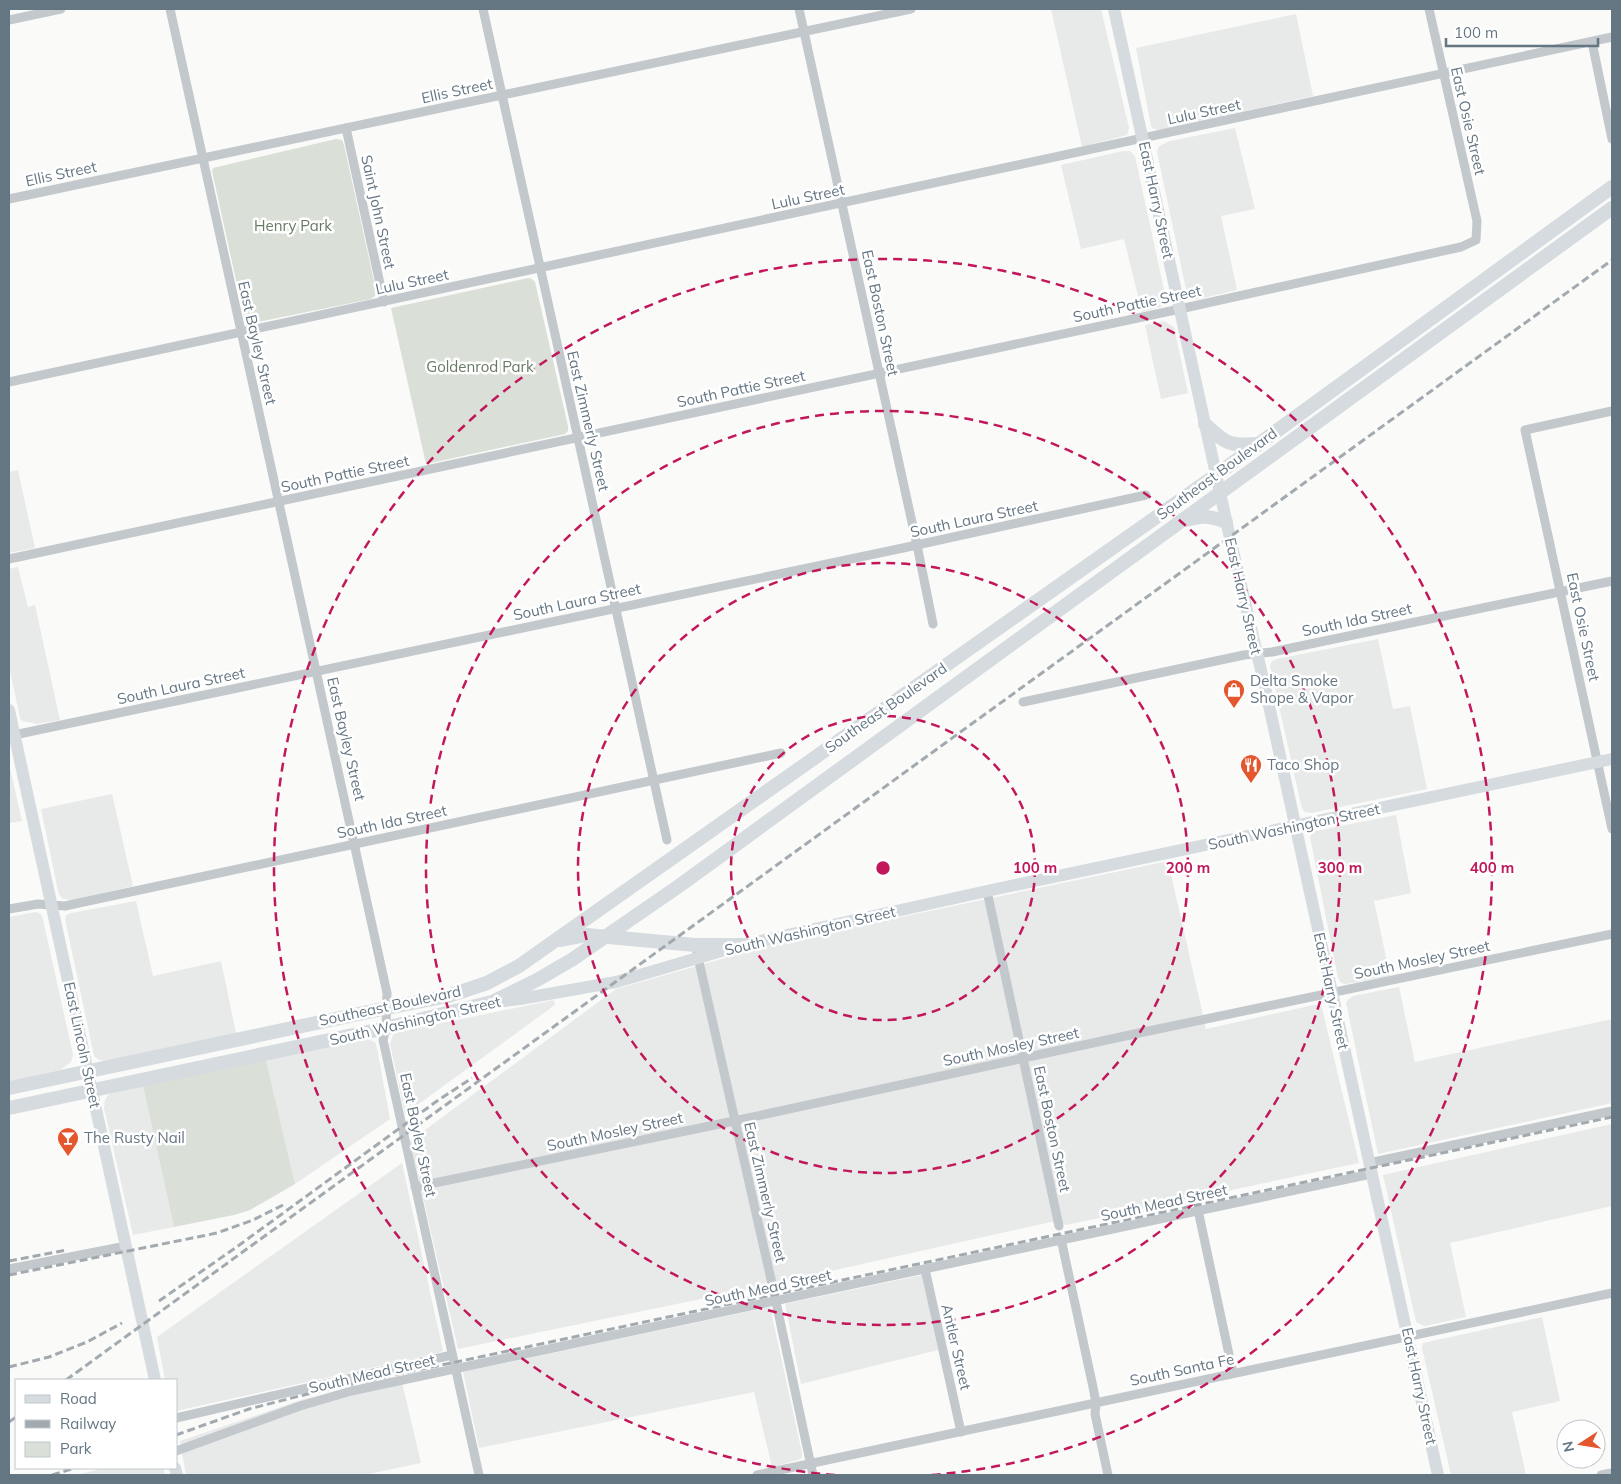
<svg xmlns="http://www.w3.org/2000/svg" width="1621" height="1484" viewBox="0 0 1621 1484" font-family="Mulish,sans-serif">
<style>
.built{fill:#e8e9e9}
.green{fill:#dadfd7}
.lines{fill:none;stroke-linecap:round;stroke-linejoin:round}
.street{stroke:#c3c8cc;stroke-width:9}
.secondary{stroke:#d6dbdf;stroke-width:12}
.primary{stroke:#d6dbdf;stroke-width:14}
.rail{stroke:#a2aab0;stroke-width:3;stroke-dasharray:8 4;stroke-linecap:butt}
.ring{fill:none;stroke:#c2185b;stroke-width:2.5;stroke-dasharray:9 6}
.labels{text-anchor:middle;stroke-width:5;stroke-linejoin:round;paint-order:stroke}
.street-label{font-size:15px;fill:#657683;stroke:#fff}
.park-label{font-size:15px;fill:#687a64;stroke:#fff}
.poi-label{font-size:15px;fill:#657683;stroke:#fff;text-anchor:start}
.centre{fill:#c2185b;stroke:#fff;stroke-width:2.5}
.ring-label{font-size:15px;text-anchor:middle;font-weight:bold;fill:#c2185b;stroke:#fff;stroke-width:5;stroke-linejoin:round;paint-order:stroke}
</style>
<rect width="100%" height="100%" fill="#fafaf8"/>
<g class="built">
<path d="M 1051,9 L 1101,9 L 1129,128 L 1127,135 L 1082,147 Z"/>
<path d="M 1296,14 L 1313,96 L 1160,130 L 1154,129 L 1151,126 L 1136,48 Z"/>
<path d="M 1235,128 L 1255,209 L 1221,216 L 1237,290 L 1195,300 L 1191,299 L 1187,294 L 1157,152 L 1159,146 L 1170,141 Z"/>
<path d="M 1123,151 L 1130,151 L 1135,156 L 1166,299 L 1161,307 L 1142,312 L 1124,239 L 1081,249 L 1061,165 Z"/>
<path d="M 1164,321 L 1174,327 L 1188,393 L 1161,399 L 1145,325 Z"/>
<path d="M 18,470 L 35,548 L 9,553 L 9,472 Z"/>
<path d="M 18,567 L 28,607 L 35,605 L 60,720 L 37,724 L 22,721 L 20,718 L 9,666 L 9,569 Z"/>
<path d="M 1378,639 L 1393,709 L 1410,706 L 1427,789 L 1311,813 L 1305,812 L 1302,809 L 1270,666 L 1271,662 L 1277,659 Z"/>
<path d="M 9,764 L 22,821 L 9,823 Z"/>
<path d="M 112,794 L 133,886 L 73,900 L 63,899 L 60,896 L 58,891 L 41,809 Z"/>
<path d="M 1396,815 L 1411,893 L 1374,901 L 1390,976 L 1346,984 L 1341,983 L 1338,978 L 1310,837 L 1312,833 L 1316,831 Z"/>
<path d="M 1168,861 L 1206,1029 L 1313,1005 L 1319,1005 L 1322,1008 L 1359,1163 L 1066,1225 L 1051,1222 L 764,1286 L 458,1349 L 410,1141 L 616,989 L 725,958 L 743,950 Z"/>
<path d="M 136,901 L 153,976 L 221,961 L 236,1033 L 107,1061 L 99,1060 L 94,1056 L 65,919 L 66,915 L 71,913 Z"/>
<path d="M 36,912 L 41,914 L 43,920 L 73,1055 L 71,1062 L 60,1070 L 9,1081 L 9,917 Z"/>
<path d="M 1399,987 L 1415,1062 L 1612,1019 L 1612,1103 L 1378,1154 L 1346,1003 L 1348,1000 L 1353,996 Z"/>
<path d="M 554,1000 L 555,1005 L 405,1114 L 390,1044 L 393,1035 L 398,1032 Z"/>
<path d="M 363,1039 L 370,1040 L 375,1042 L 377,1048 L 390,1119 L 295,1184 L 266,1060 Z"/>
<path d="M 143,1086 L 174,1227 L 133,1235 L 104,1108 L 105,1100 L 108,1095 L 112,1093 Z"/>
<path d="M 1612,1124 L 1612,1206 L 1450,1243 L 1466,1317 L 1425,1326 L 1416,1322 L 1383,1175 Z"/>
<path d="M 402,1163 L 443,1351 L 438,1353 L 176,1411 L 176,1380 L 165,1380 L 157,1337 Z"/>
<path d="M 922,1275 L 938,1350 L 801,1384 L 785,1304 Z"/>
<path d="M 770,1307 L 802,1453 L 802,1458 L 798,1460 L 772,1467 L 754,1392 L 479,1448 L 463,1372 Z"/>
<path d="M 1542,1317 L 1560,1401 L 1512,1412 L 1526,1475 L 1451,1475 L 1422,1348 L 1423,1343 Z"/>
<path d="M 401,1378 L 421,1463 L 364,1475 L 186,1475 L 180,1441 L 304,1399 Z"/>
<path d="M 104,1468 L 163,1468 L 165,1475 L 77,1475 Z"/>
</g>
<g class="green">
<path d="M 336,139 L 342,140 L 344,145 L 376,290 L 375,296 L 371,299 L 248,324 L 245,321 L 212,171 L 213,168 Z"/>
<path d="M 528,278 L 532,279 L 535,282 L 568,426 L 568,431 L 565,434 L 426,464 L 391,308 Z"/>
<path d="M 266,1060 L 295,1184 L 250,1210 L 234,1215 L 174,1227 L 143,1086 Z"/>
</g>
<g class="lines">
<g class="street">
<path d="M 170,9 L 387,993 L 386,1028 L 383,1040 L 479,1475"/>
<path d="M 483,9 L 667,840"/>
<path d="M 799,9 L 917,545 L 933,624"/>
<path d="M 9,20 L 61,9"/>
<path d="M 1592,42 L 1612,139"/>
<path d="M 346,128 L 384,302"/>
<path d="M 9,199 L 911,9"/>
<path d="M 9,382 L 1612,37"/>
<path d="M 1612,411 L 1525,430 L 1612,829"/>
<path d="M 9,559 L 1180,309 L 1461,247 L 1476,240 L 1477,221 L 1429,9"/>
<path d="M 1023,702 L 1244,655 L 1272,652 L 1612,581"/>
<path d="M 14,735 L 903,548 L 1146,495"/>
<path d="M 987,891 L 1059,1226"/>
<path d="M 9,909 L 38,904 L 65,906 L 74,904 L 781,753"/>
<path d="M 697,953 L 773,1288 L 813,1475"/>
<path d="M 1369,1163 L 1612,1111"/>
<path d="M 415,1187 L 734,1121 L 1139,1033 L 1612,934"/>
<path d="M 1198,1210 L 1233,1373"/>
<path d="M 1061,1239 L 1093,1387 L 1096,1403 L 1095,1414 L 1108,1475"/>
<path d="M 9,1269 L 126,1246"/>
<path d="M 925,1269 L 961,1432"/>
<path d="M 176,1418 L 452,1355"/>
<path d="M 176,1451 L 300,1406 L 351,1391 L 1371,1174"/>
<path d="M 757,1475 L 1612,1293"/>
<path d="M 1601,1475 L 1612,1473"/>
</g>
<g class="secondary">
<path d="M 1114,9 L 1230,538 L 1264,683 L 1438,1475"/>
<path d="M 9,710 L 155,1380"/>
<path d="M 496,1002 L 520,999 L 616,982 L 742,945 L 987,891 L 1612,759"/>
<path d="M 175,1468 L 177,1475"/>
</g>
<g class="primary">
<path d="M 1205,424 C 1226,444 1229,446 1258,444"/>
<path d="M 1186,520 C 1204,515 1209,516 1226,522"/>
<path d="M 561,940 L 587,935 L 695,945 L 742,945"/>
<path d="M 9,1088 L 387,1008 L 448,996 L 487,983 L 519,966 L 1216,475 L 1612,187"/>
<path d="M 9,1108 L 386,1028 L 492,1002 L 537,980 L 573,959 L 679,886 L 1612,208"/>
</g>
<g class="rail">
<path d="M 9,1261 L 67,1250"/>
<path d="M 9,1275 L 217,1233 L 253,1220 L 285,1204"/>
<path d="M 159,1301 L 238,1246 L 437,1101 L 472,1078"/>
<path d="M 9,1367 L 49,1357 L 87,1342 L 122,1323"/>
<path d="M 66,1380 L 1612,260"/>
<path d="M 9,1422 L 16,1417"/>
<path d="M 176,1435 L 249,1409 L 319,1391 L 1612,1117"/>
<path d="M 52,1475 L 75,1468"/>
</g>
</g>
<g class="ring">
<circle cx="883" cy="868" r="152"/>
<circle cx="883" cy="868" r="305"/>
<circle cx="883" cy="868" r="457"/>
<path d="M835 1475A609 609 0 1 1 931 1475"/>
</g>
<defs>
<g id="shop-pin" transform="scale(1.125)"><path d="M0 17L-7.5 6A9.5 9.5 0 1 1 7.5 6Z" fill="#e4572e" stroke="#fff"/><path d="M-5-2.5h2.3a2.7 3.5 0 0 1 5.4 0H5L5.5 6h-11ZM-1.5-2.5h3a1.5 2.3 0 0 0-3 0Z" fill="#fff"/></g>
<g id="restaurant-pin" transform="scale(1.125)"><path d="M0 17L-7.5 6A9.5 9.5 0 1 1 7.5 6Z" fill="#e4572e" stroke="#fff"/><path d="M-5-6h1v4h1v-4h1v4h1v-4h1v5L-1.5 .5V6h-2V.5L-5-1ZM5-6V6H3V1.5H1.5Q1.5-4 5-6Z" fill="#fff"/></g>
<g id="bar-pin" transform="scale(1.125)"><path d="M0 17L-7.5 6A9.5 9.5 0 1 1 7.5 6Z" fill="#e4572e" stroke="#fff"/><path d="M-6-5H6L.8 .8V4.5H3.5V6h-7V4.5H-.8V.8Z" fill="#fff"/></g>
</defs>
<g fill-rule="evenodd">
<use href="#shop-pin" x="1234" y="690"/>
<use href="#restaurant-pin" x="1251" y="765"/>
<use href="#bar-pin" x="68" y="1138"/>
</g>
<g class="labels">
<g class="street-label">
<text transform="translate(457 91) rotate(-12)" y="5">Ellis Street</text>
<text transform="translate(1204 112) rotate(-12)" y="5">Lulu Street</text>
<text transform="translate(1468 121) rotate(77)" y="5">East Osie Street</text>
<text transform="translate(61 174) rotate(-12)" y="5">Ellis Street</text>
<text transform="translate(808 197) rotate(-12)" y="5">Lulu Street</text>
<text transform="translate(1156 200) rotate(78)" y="5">East Harry Street</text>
<text transform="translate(378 212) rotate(78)" y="5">Saint John Street</text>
<text transform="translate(412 282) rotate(-12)" y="5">Lulu Street</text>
<text transform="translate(1137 304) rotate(-12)" y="5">South Pattie Street</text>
<text transform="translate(880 313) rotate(78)" y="5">East Boston Street</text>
<text transform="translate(257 343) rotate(77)" y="5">East Bayley Street</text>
<text transform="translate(741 389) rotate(-12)" y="5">South Pattie Street</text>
<text transform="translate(588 421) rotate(77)" y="5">East Zimmerly Street</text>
<text transform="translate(345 474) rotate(-12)" y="5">South Pattie Street</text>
<text transform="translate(1217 474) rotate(-36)" y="5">Southeast Boulevard</text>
<text transform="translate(974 519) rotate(-12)" y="5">South Laura Street</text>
<text transform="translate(1243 596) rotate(77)" y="5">East Harry Street</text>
<text transform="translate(577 602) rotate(-12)" y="5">South Laura Street</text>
<text transform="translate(1357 620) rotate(-12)" y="5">South Ida Street</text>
<text transform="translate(1583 627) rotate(78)" y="5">East Osie Street</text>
<text transform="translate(181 686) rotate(-12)" y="5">South Laura Street</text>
<text transform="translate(886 708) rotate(-35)" y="5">Southeast Boulevard</text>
<text transform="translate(346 739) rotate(77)" y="5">East Bayley Street</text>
<text transform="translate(392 822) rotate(-12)" y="5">South Ida Street</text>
<text transform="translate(1294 827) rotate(-12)" y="5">South Washington Street</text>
<text transform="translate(810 931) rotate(-13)" y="5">South Washington Street</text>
<text transform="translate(1422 960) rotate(-12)" y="5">South Mosley Street</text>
<text transform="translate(1331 991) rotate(78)" y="5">East Harry Street</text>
<text transform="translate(390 1006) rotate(-12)" y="5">Southeast Boulevard</text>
<text transform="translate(415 1021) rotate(-13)" y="5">South Washington Street</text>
<text transform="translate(82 1045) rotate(78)" y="5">East Lincoln Street</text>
<text transform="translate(1011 1047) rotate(-12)" y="5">South Mosley Street</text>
<text transform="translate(1052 1129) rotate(78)" y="5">East Boston Street</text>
<text transform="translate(615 1132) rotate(-12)" y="5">South Mosley Street</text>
<text transform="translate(418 1135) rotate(78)" y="5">East Bayley Street</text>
<text transform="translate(765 1192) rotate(77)" y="5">East Zimmerly Street</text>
<text transform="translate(1164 1203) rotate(-12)" y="5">South Mead Street</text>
<text transform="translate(768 1288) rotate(-12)" y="5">South Mead Street</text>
<text transform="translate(956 1347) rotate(77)" y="5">Antler Street</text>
<text transform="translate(1182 1370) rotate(-12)" y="5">South Santa Fe</text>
<text transform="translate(372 1374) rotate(-13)" y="5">South Mead Street</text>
<text transform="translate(1419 1386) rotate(78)" y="5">East Harry Street</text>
</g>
<g class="park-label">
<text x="293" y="231">Henry Park</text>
<text x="480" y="372">Goldenrod Park</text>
</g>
<g class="poi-label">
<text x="1250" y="686">Delta Smoke<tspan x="1250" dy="17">Shope &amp; Vapor</tspan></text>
<text x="1267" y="770">Taco Shop</text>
<text x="84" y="1143">The Rusty Nail</text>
</g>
</g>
<circle cx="883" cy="868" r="8" class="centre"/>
<g class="ring-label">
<text x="1035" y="873">100 m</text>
<text x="1188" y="873">200 m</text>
<text x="1340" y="873">300 m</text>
<text x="1492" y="873">400 m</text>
</g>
<rect width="1621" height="1484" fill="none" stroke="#657683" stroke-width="20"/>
<rect x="15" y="1379" width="162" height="90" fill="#ffffff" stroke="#c1c8cd"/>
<rect x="25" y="1395" width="25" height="8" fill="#d6dbdf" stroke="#c1c8cd"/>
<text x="60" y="1404" font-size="15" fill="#657683">Road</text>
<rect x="25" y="1420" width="25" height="8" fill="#a2aab0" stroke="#c1c8cd"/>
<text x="60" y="1429" font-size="15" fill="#657683">Railway</text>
<rect x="25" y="1442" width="25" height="15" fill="#dadfd7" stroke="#c1c8cd"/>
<text x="60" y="1454" font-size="15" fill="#657683">Park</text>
<g transform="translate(1581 1444) rotate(258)"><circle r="24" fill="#ffffff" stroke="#c1c8cd"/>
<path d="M0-4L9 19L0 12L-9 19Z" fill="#e4572e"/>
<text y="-8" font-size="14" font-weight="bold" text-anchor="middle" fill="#657683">N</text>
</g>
<path d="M1446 38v8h152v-8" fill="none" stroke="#657683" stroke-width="2.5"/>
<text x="1454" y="38" font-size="15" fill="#657683" stroke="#ffffff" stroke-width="4" paint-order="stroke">100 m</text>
</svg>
